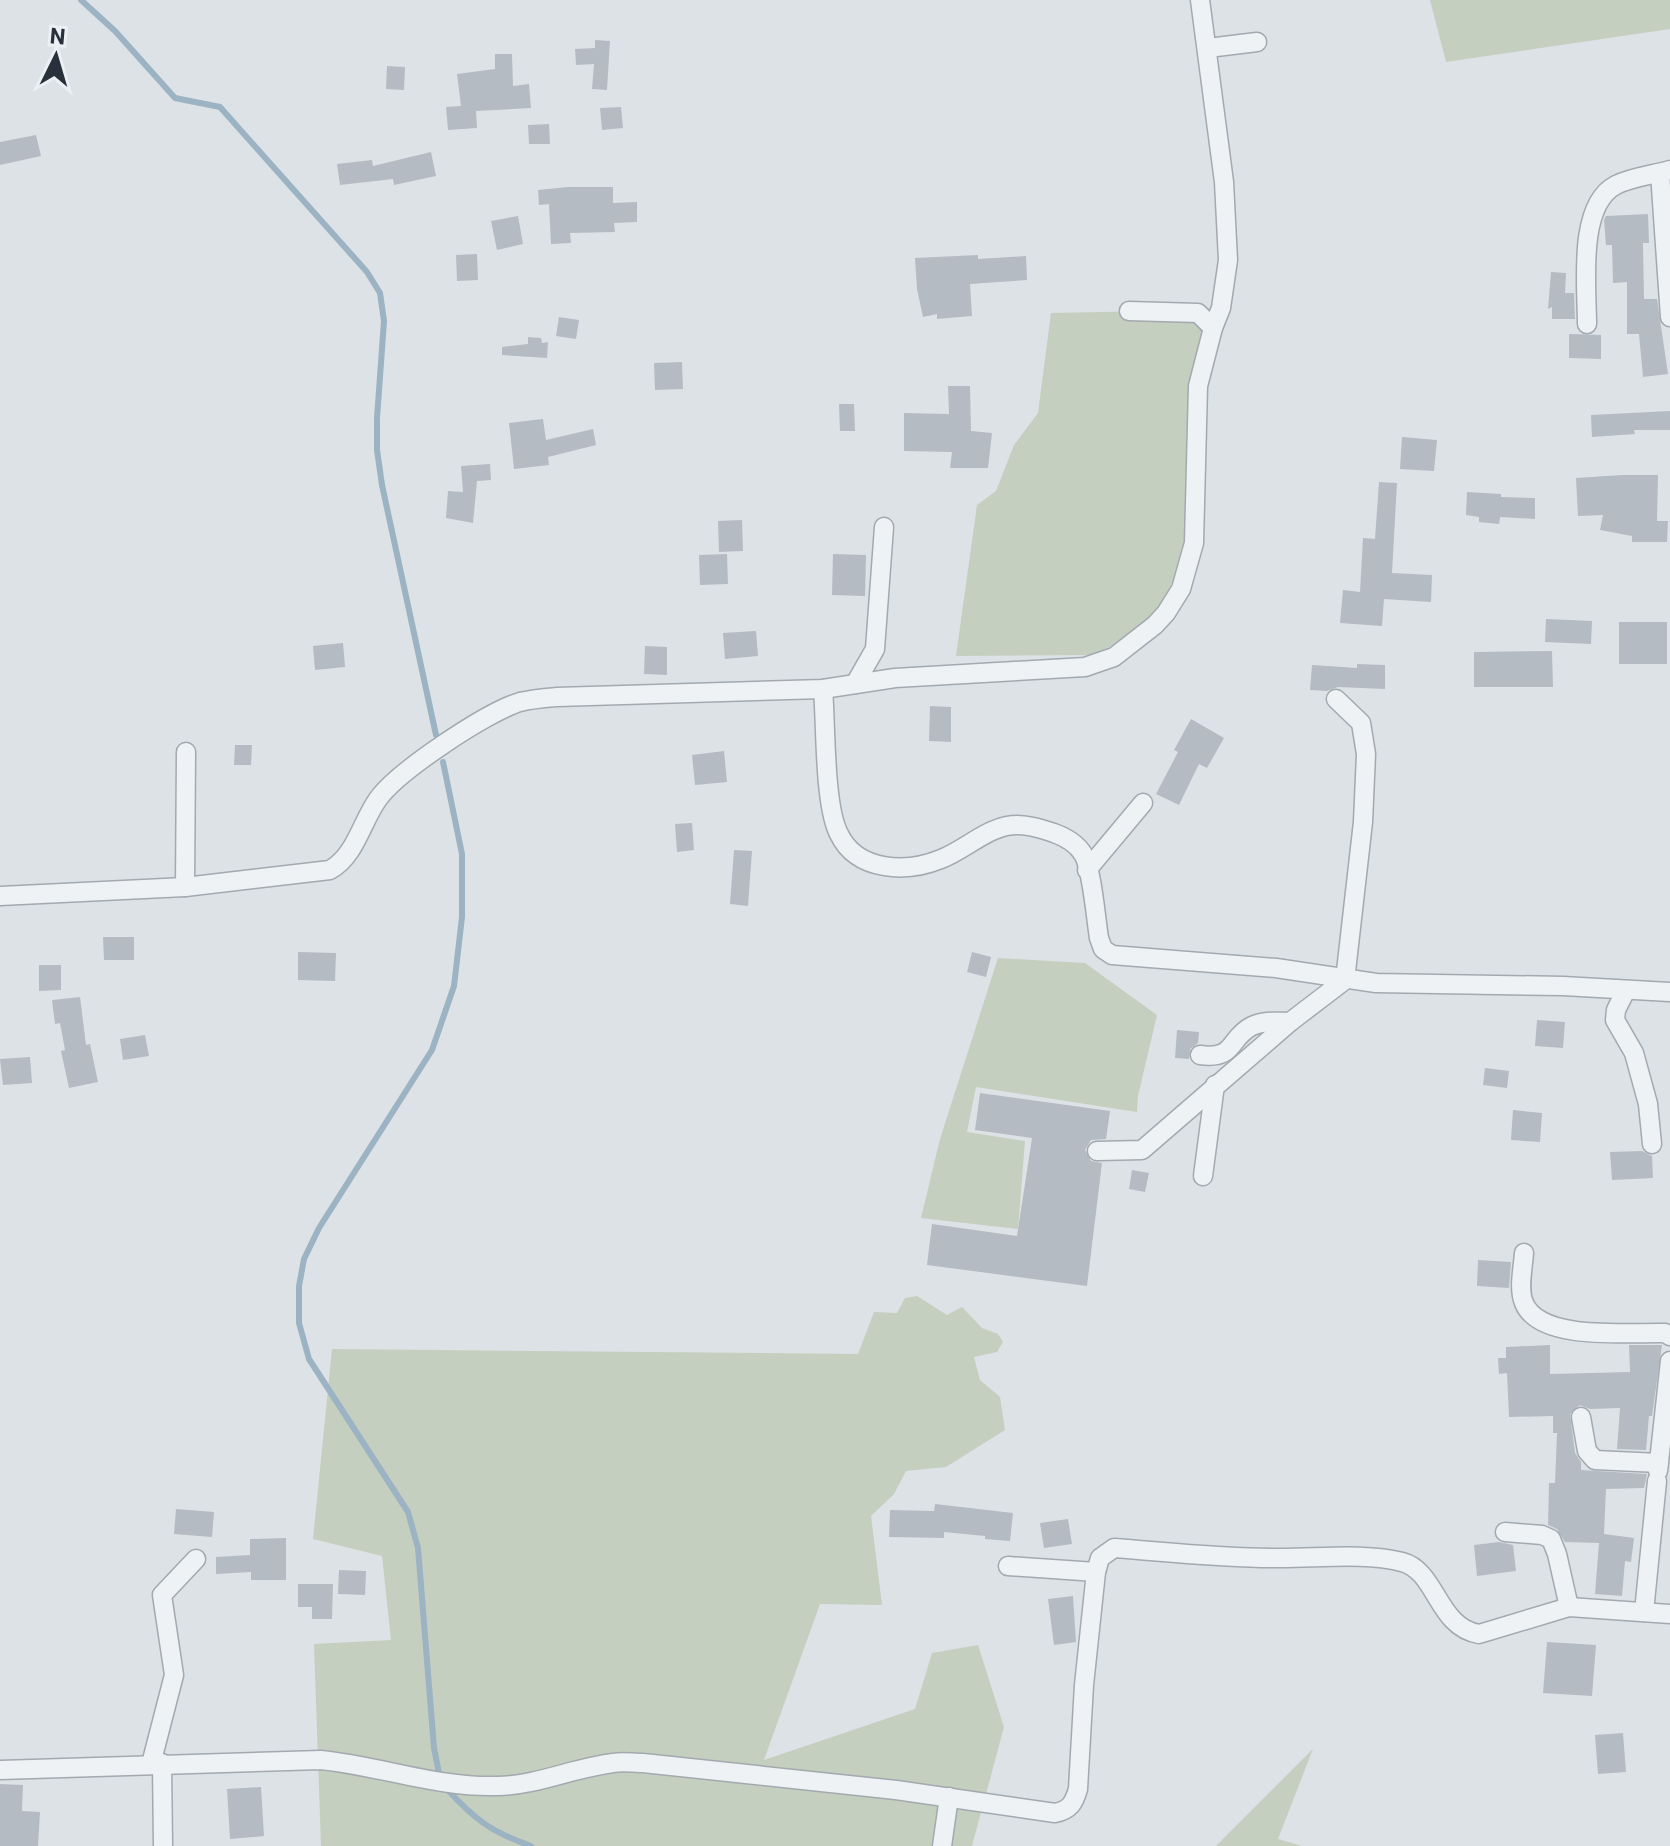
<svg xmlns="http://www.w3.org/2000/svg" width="1670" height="1846" viewBox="0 0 1670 1846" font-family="Roboto,sans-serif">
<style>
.green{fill:#c5cfbf}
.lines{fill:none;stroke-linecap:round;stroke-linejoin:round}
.stream{stroke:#9bb3c3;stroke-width:6}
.building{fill:#b5bbc2}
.minor-casing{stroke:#a3a9af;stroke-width:21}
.minor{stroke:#eff2f4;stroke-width:18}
</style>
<rect width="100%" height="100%" fill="#dde2e6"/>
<g class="green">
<path d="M 1430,0 L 1670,0 L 1670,29 L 1446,62 Z"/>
<path d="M 1206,310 L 1194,531 L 1163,603 L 1134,632 L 1095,655 L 956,656 L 977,505 L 996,491 L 1014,445 L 1038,413 L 1051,313 Z"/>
<path d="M 998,958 L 1085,963 L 1157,1015 L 1138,1096 L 1137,1112 L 976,1087 L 967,1132 L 1025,1141 L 1018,1229 L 921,1218 L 940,1139 Z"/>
<path d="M 917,1296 L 947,1315 L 962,1307 L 982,1328 L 998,1334 L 1003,1342 L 997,1352 L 974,1357 L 980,1380 L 1000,1397 L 1005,1430 L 946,1467 L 906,1471 L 894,1494 L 871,1516 L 882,1605 L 820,1604 L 764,1760 L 915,1709 L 932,1653 L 978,1645 L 1004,1727 L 972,1846 L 321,1846 L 314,1644 L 391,1640 L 382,1556 L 313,1539 L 332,1349 L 858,1354 L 874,1312 L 897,1313 L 905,1298 Z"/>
<path d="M 1313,1749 L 1278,1839 L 1302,1846 L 1216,1846 Z"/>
</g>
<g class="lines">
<g class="stream">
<path d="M 81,0 L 115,31 L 175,98 L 220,107 L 367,272 L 380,293 L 384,321 L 377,418 L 377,450 L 382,485 L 436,735"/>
<path d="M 440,1778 L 434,1748 L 418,1548 L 408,1512 L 309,1359 L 299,1323 L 299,1286 L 304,1259 L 319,1228 L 432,1050 L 454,986 L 462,917 L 462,854 L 443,762"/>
<path d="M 446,1788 C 474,1819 491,1832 531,1846"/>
</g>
</g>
<g class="building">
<path d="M 595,40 L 610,41 L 607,90 L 592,89 L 594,64 L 576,65 L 575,49 L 595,48 Z"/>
<path d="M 495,54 L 512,54 L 513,86 L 529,84 L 531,108 L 476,111 L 477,128 L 448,130 L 446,107 L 461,106 L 457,74 L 495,69 Z"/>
<path d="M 387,66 L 405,67 L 404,90 L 386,89 Z"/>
<path d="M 621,107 L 623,128 L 602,130 L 600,108 Z"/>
<path d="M 549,124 L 550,144 L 529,144 L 528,125 Z"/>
<path d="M 36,135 L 41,156 L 0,165 L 0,142 Z"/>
<path d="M 431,152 L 436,176 L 394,185 L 393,179 L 340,185 L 337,164 L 372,160 L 373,166 Z"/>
<path d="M 568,187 L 613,187 L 613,203 L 637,202 L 637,222 L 614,223 L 615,232 L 570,233 L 571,243 L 551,244 L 549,204 L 539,205 L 538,190 Z"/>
<path d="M 1648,214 L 1649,243 L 1643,243 L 1644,299 L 1657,299 L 1668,374 L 1643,377 L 1639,334 L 1627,334 L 1627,282 L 1613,283 L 1612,245 L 1606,245 L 1604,220 L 1606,216 Z"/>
<path d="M 518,216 L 523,244 L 497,250 L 491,221 Z"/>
<path d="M 477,254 L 478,280 L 457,281 L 456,255 Z"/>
<path d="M 978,255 L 978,259 L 1026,256 L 1027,280 L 970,284 L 972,316 L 937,319 L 937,314 L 923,317 L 917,289 L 915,258 Z"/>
<path d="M 1551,272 L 1566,273 L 1565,293 L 1574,293 L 1575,319 L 1552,319 L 1552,307 L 1548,309 Z"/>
<path d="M 559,317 L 579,320 L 576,339 L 556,336 Z"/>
<path d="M 1569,334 L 1601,335 L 1601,359 L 1569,358 Z"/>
<path d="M 528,337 L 541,338 L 542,343 L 548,342 L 547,358 L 502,355 L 502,347 L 528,344 Z"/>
<path d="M 682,362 L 683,389 L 655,390 L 654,363 Z"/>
<path d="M 948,386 L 970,386 L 971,431 L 992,433 L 988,468 L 950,468 L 952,452 L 904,451 L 904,413 L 949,414 Z"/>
<path d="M 839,404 L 854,404 L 855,431 L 840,431 Z"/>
<path d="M 1670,411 L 1670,430 L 1634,430 L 1635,434 L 1592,437 L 1591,415 Z"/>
<path d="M 543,419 L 546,440 L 593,429 L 596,445 L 548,457 L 549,465 L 514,469 L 509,423 Z"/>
<path d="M 1402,437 L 1437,440 L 1434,471 L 1400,469 Z"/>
<path d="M 490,464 L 491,480 L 477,481 L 473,523 L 446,518 L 448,491 L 463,492 L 461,466 Z"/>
<path d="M 1622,475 L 1658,475 L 1657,521 L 1668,521 L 1667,542 L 1632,542 L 1632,536 L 1600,530 L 1603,515 L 1578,516 L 1576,478 Z"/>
<path d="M 1379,482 L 1397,483 L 1392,573 L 1432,575 L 1431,602 L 1384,599 L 1382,626 L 1340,623 L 1343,590 L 1360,592 L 1363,538 L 1375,539 Z"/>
<path d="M 1467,492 L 1501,494 L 1501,497 L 1535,498 L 1535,519 L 1500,517 L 1499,524 L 1479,522 L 1479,517 L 1466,515 Z"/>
<path d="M 742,520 L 743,551 L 719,552 L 718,521 Z"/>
<path d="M 727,554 L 728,584 L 700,585 L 699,555 Z"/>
<path d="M 833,554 L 866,555 L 865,596 L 832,595 Z"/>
<path d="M 1546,619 L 1592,621 L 1591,644 L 1545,642 Z"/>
<rect x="1619" y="622" width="48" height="42"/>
<path d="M 756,631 L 758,656 L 725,659 L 723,633 Z"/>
<path d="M 343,643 L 345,667 L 315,670 L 313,646 Z"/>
<path d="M 645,646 L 667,647 L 667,675 L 644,674 Z"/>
<path d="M 1552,651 L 1553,687 L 1474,687 L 1474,652 Z"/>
<path d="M 1357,664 L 1385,665 L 1385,689 L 1338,687 L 1327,691 L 1310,690 L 1312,665 L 1357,668 Z"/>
<path d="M 930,706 L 951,707 L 951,742 L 929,741 Z"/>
<path d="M 1191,719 L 1224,738 L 1207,768 L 1199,764 L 1179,805 L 1156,794 L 1178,752 L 1174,750 Z"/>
<path d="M 235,745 L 252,745 L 251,765 L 234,765 Z"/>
<path d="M 724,751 L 727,782 L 695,785 L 692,755 Z"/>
<path d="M 692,823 L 694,850 L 677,852 L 675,824 Z"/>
<path d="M 734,850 L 752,851 L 748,906 L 730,904 Z"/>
<path d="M 103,937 L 134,937 L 134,960 L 104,960 Z"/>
<path d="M 298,952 L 336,953 L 335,981 L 298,980 Z"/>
<path d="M 972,952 L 991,957 L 986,977 L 967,972 Z"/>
<path d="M 39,965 L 61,965 L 61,990 L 39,991 Z"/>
<path d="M 80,997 L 86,1045 L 90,1044 L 98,1082 L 69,1088 L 61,1051 L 65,1050 L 60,1023 L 55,1024 L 52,1000 Z"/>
<path d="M 1537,1020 L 1565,1022 L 1563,1048 L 1535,1046 Z"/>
<path d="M 1177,1030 L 1199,1032 L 1198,1043 L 1190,1049 L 1189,1059 L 1175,1058 Z"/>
<path d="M 145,1035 L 149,1056 L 123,1060 L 120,1039 Z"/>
<path d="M 30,1057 L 32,1083 L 3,1085 L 0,1059 Z"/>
<path d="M 1485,1068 L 1509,1071 L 1507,1088 L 1483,1085 Z"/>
<path d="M 980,1093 L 1110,1111 L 1106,1139 L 1091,1140 L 1085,1150 L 1091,1161 L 1102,1163 L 1087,1286 L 927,1265 L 932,1224 L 1017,1236 L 1032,1138 L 975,1130 Z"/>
<path d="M 1513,1110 L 1542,1113 L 1540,1142 L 1511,1140 Z"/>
<path d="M 1642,1151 L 1652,1156 L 1653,1178 L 1612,1180 L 1610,1152 Z"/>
<path d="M 1132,1170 L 1149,1173 L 1145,1192 L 1129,1189 Z"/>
<path d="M 1478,1260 L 1511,1262 L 1509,1288 L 1477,1286 Z"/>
<path d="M 1550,1345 L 1550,1374 L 1630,1372 L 1629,1345 L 1662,1345 L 1652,1416 L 1649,1416 L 1646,1450 L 1617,1449 L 1620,1408 L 1590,1409 L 1580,1405 L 1570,1414 L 1575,1453 L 1581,1462 L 1581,1470 L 1647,1474 L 1644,1488 L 1606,1489 L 1604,1534 L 1634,1538 L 1631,1562 L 1625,1561 L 1622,1596 L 1595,1594 L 1599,1543 L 1565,1542 L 1557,1529 L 1548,1525 L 1549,1483 L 1555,1483 L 1557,1433 L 1553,1433 L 1553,1416 L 1509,1417 L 1507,1373 L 1499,1374 L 1498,1358 L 1506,1358 L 1506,1347 Z"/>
<path d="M 935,1504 L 1013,1513 L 1010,1541 L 985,1539 L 985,1536 L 944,1532 L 944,1538 L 889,1537 L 890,1510 L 934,1511 Z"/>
<path d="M 176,1509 L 214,1512 L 212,1537 L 174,1534 Z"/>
<path d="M 1068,1519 L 1072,1544 L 1044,1548 L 1040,1523 Z"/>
<path d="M 286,1538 L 286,1580 L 251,1580 L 251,1572 L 216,1574 L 216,1557 L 250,1555 L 250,1539 Z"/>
<path d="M 1499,1542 L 1513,1545 L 1516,1571 L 1477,1576 L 1474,1545 Z"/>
<path d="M 339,1570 L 366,1571 L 365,1595 L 338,1594 Z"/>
<path d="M 298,1584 L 333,1584 L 332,1619 L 312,1619 L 312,1607 L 298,1607 Z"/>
<path d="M 1073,1596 L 1076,1642 L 1054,1645 L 1048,1599 Z"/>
<path d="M 1547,1642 L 1596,1645 L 1592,1696 L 1543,1693 Z"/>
<path d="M 1623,1733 L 1626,1772 L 1598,1774 L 1595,1735 Z"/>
<path d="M 0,1784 L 23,1785 L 22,1811 L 40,1812 L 38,1846 L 0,1846 Z"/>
<path d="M 261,1787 L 264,1836 L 230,1839 L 227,1789 Z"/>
</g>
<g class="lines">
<g class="minor-casing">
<g id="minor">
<path d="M 1208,48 L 1257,42"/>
<path d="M 1660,173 L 1670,317"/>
<path d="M 1129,311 L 1198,313 L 1213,328"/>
<path d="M 1587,324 C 1587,287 1577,205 1616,185 C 1632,177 1653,175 1670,170"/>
<path d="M 855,684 L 875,649 L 884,527"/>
<path d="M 823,689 C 826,724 824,806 839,834 C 857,872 907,873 941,859 C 964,850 983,831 1007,826 C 1023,823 1039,828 1054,833 C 1065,837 1077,844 1083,854 C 1092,868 1096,920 1099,938 L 1103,949 L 1112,955 L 1276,968 L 1376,983 L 1563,986 L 1670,992"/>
<path d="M 1087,870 L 1143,803"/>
<path d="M 185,887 L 186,752"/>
<path d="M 0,896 L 185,887 L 330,870 C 356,855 361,823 378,799 C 398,771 487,712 520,702 C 532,699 545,698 557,697 L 823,689 L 895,678 L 1085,667 L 1114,657 L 1155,625 L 1166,613 L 1181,589 L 1194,543 L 1198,386 L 1213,328 L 1221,308 L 1228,260 L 1224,182 L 1200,0"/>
<path d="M 1626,990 L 1616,1010 L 1615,1020 L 1634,1053 L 1648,1104 L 1652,1144"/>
<path d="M 1200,1055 C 1236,1060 1228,1038 1252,1026 C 1264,1020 1278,1022 1290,1022"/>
<path d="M 1097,1151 L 1142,1150 L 1290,1022 L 1345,980 L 1363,822 L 1366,754 L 1361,723 L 1336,699"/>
<path d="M 1203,1176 L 1215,1085"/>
<path d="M 1524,1253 C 1523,1268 1518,1289 1524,1303 C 1540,1342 1630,1332 1665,1333 L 1670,1336"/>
<path d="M 1581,1417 L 1587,1451 L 1595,1460 L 1659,1463"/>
<path d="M 1658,1471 L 1670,1361"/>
<path d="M 1505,1532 L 1542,1535 L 1551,1539 L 1557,1554 L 1569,1607"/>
<path d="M 1008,1566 L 1096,1572"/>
<path d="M 1644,1612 L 1657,1481"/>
<path d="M 162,1763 L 163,1846"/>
<path d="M 151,1764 L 174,1675 L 162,1595 L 196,1559"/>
<path d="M 0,1770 L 321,1760 C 380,1766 438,1788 498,1786 C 538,1785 573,1768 613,1763 C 622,1761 633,1763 643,1763 L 896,1790 L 1055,1813 C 1070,1810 1074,1803 1078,1789 L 1084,1685 L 1096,1572 L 1100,1558 L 1114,1548 C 1167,1552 1220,1558 1273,1558 C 1313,1559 1364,1552 1402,1562 C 1437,1571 1437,1627 1479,1634 L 1569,1607 L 1670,1614"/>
<path d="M 942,1846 L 949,1797"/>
</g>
</g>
<use href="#minor" class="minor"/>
</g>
<g transform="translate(56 56) rotate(5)" stroke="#ecf0f4" stroke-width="6" paint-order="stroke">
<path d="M0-6L14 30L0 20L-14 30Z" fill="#28313b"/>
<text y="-12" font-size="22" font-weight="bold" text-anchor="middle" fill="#28313b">N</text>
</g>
</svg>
